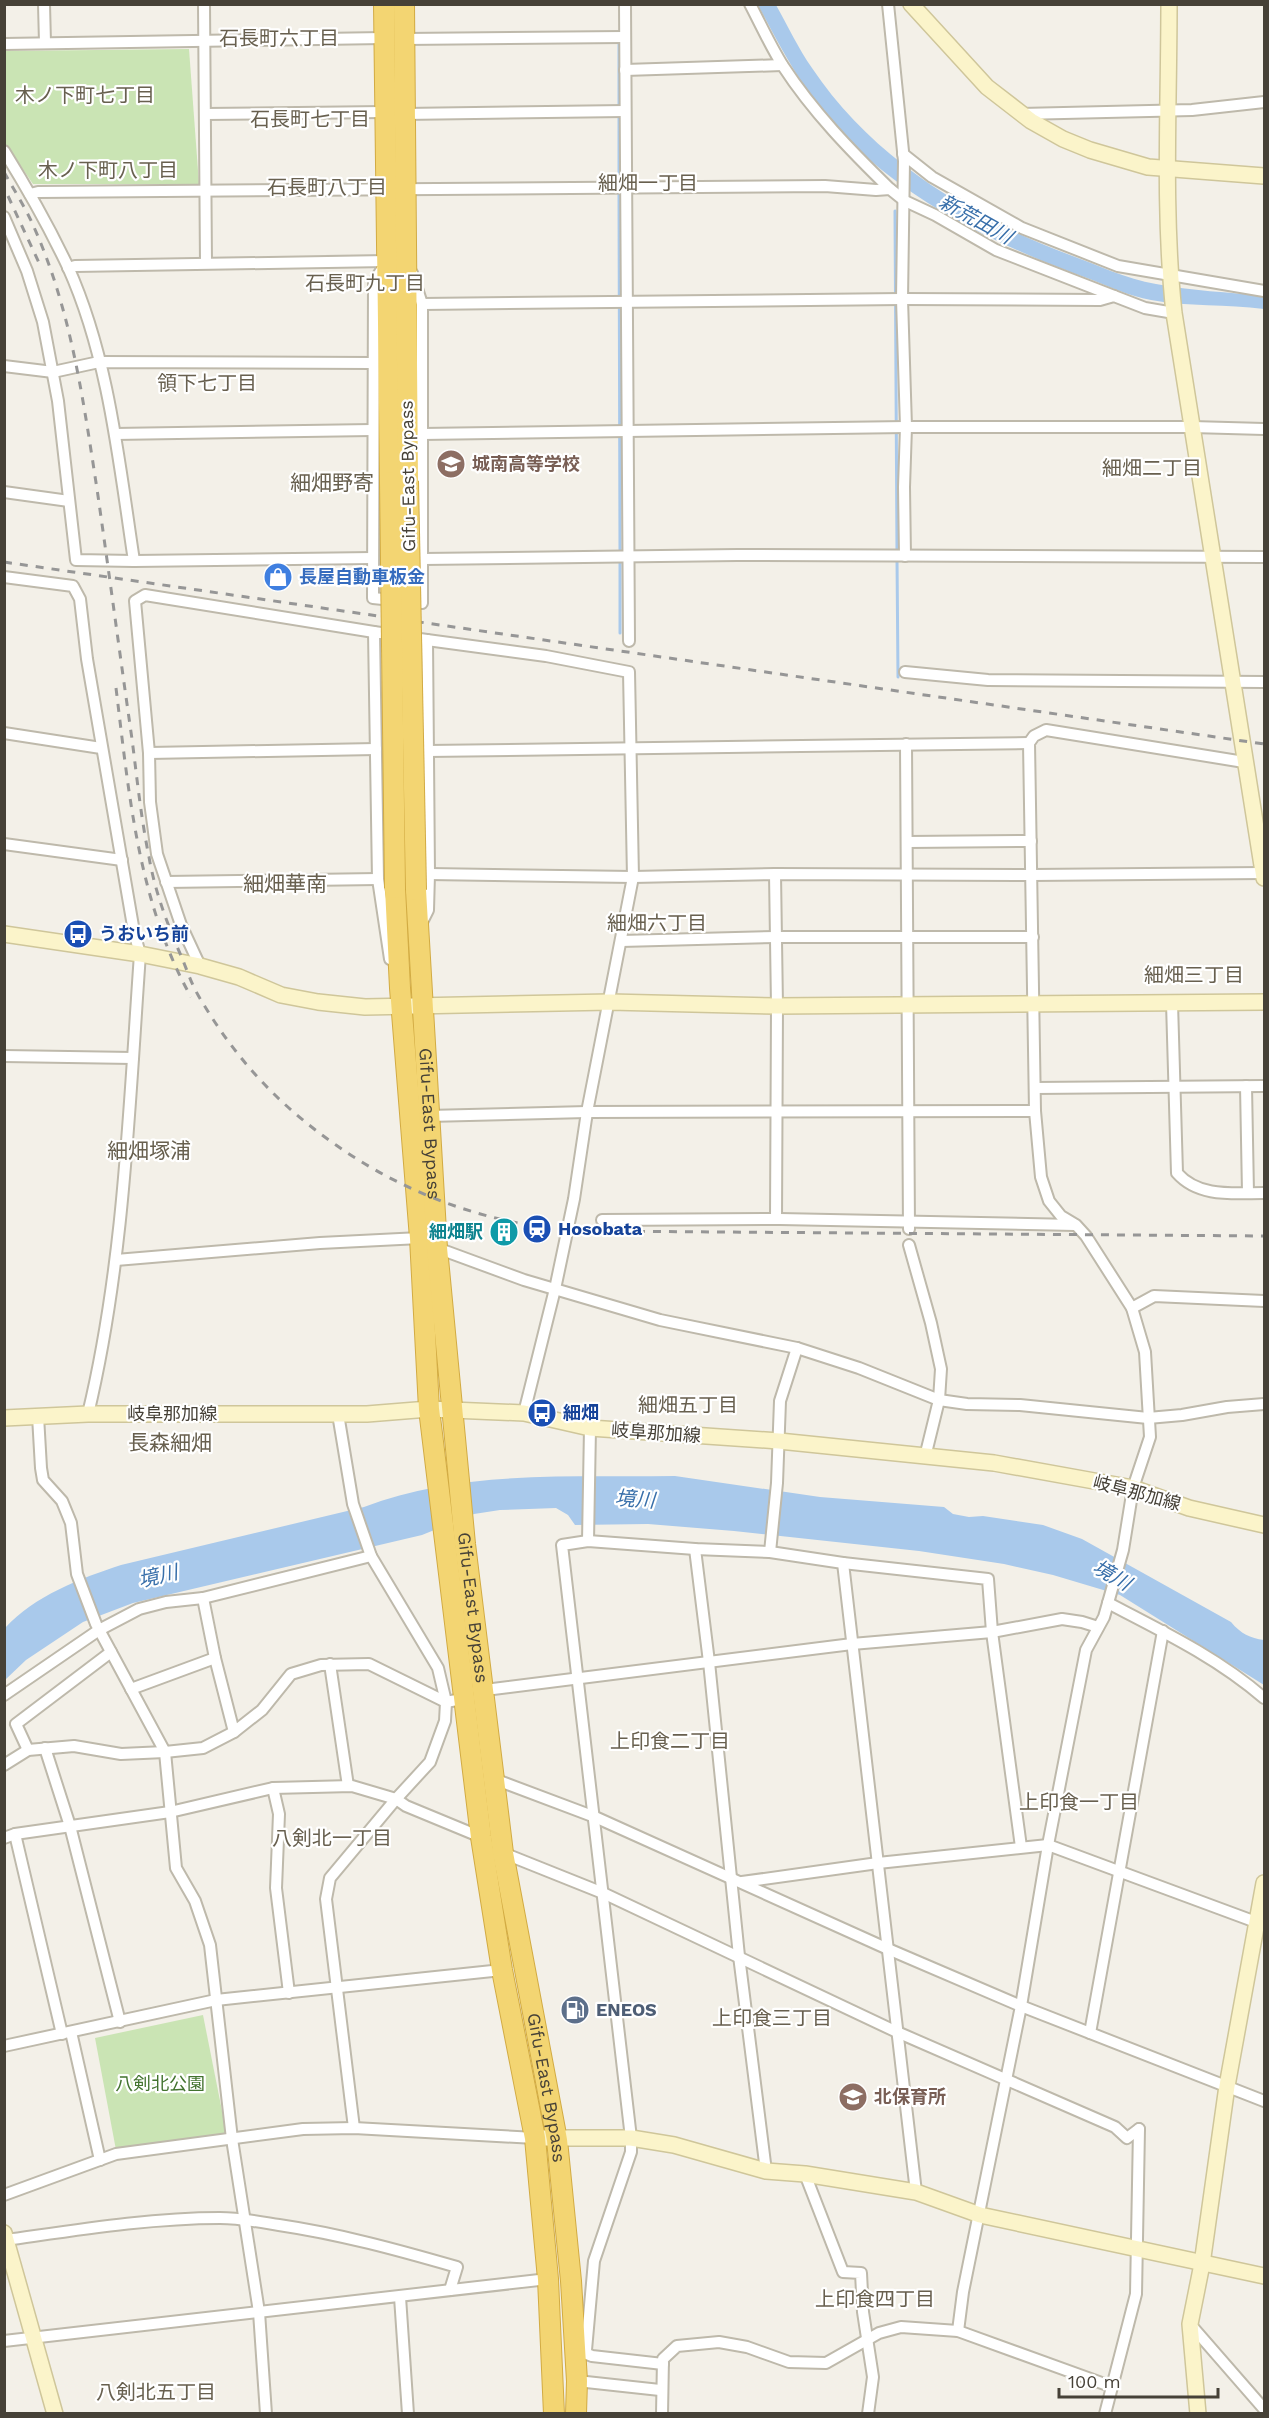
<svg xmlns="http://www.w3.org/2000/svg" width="1269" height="2418" viewBox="0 0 1269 2418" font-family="'Work Sans','Noto Sans JP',sans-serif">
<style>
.green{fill:#cae4b4}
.water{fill:#a9c9eb}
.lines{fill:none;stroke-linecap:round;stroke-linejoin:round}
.stream{stroke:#a9c9eb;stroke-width:3}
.street-casing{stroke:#beb9ab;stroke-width:14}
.secondary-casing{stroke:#cfc69a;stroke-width:18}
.highway-casing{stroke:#d2ab43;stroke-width:22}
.street{stroke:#fff;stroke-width:10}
.secondary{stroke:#fbf4ca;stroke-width:15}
.highway{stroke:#f3d572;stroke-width:20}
.rail{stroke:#969696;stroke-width:3;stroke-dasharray:8 8;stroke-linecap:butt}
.highway-bridge-casing{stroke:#d2ab43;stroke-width:22;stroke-linecap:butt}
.highway-bridge{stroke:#f3d572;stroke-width:20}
.labels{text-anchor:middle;stroke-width:4.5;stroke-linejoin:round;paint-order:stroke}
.education-label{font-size:18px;font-weight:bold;fill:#785e54;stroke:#fff;text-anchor:start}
.street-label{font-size:18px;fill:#464137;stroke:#fff}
.shop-label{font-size:18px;font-weight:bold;fill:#366cbe;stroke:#fff;text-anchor:start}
.transit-label{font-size:18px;font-weight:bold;fill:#164399;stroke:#fff;text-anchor:start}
.culture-label{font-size:18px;font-weight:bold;fill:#0d838f;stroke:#fff;text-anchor:end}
.service-label{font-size:18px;font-weight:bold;fill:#4e5e75;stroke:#fff;text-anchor:start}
.park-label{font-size:18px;fill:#42732e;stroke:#fff}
.neighbourhood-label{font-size:20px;fill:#68604f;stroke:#fff}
.water-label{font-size:20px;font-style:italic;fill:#386faa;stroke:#fff}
.quarter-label{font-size:21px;fill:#68604f;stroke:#fff}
</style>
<rect width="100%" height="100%" fill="#f3f0e8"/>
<g class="green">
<path d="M 189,49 L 199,184 L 33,184 L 5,143 L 5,51 Z"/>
<path d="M 203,2015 L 227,2136 L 116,2150 L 95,2038 Z"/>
</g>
<g class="water">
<path d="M 758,5 L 776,5 C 788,26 798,48 812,68 C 873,159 969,217 1070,255 C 1098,265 1126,279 1156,284 C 1191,291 1229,292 1264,296 L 1264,309 C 1227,304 1188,307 1151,300 C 1129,296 1108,286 1087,278 C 993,244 896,197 830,120 C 800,85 779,45 758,5 Z"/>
<path d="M 675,1476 L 820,1497 L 944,1507 L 953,1514 L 969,1517 L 983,1516 L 1043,1525 L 1082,1539 L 1231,1622 C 1241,1634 1250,1638 1264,1640 L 1264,1685 L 1120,1595 L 1053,1575 L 1004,1564 L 919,1551 L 734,1531 L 648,1524 L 575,1525 L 568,1515 L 556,1508 L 500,1510 L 474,1514 L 422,1535 L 133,1603 L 83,1622 L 26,1660 L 5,1680 L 5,1628 C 34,1596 81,1578 121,1565 L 364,1507 C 462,1469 571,1478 675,1476 Z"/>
</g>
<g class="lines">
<g class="stream">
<path d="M 619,44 L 619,184"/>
<path d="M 619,190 L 620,553"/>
<path d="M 895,211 L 897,552"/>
<path d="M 897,558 L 898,677"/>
<path d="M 620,559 L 620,633"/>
</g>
<g class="street-casing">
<g id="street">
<path d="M 44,4 L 45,43"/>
<path d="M 204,4 L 206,263"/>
<path d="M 625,4 L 629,641"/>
<path d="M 750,4 C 761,25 771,47 783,66 C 813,112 851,151 890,189"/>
<path d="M 888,4 L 904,161 L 902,299 L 906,427 L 904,487 L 905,556"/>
<path d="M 404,39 L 624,37"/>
<path d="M 4,44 L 384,38"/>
<path d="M 625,70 L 782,65"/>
<path d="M 205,114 L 384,112"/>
<path d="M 404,114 L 625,111"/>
<path d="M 1021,114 L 1192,110 L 1264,102"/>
<path d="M 4,151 C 27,188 49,227 68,267 C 109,358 119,463 134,561 L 373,558"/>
<path d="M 903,154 L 932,177 L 1022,228 L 1118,266 L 1264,291"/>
<path d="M 30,194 L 38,192 L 825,186 L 876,190 L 890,189 L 905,201 L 935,215 L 996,250 L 1114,296"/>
<path d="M 4,217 L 27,271 L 43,322 L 58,401 L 76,560 L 134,561"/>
<path d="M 384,266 L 374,282 L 373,598 L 422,603 L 422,304 L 412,273"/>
<path d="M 68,268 L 75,266 L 387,261"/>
<path d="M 422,304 L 902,299 L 1100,300 L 1114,296 L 1145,308 L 1174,313"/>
<path d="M 4,366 L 53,372 L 99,362 L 372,363"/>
<path d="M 115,434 L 372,430"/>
<path d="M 422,434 L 906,427 L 1192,427 L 1264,429"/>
<path d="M 4,492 L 69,501"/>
<path d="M 423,559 L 737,555 L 1264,557"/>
<path d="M 4,577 L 73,586 L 80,599 L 87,659 L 134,932 L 140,954 C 129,1108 124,1264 88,1414"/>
<path d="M 420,639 L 427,640 L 429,874 L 428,910 L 421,924"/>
<path d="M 427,640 L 546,656 L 629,672 L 633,877 L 587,1112 L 574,1199 L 555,1289 L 524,1413"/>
<path d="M 905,672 L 988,680 L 1264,682"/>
<path d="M 4,733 L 101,748"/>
<path d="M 906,744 L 909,1229"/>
<path d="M 427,751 L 1029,743"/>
<path d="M 149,753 L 376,749"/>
<path d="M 908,842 L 1031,841"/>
<path d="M 4,844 L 122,860"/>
<path d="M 429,874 L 633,877 L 775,874 L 1032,875 L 1264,873"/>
<path d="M 775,874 L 777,1006 L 776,1219"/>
<path d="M 166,882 L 378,879"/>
<path d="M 621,941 L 776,937 L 1033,937"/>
<path d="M 390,959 L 378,879 L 374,632 L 395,635"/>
<path d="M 200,966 L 181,925 L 157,854 L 150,802 L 149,753 L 135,601 L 145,595 L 374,632"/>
<path d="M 1172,1003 L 1177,1173 C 1199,1198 1234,1193 1264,1193"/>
<path d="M 4,1056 L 133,1058"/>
<path d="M 1246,1086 L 1248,1193"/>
<path d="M 1035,1088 L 1264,1086"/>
<path d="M 428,1116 L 587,1112 L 1035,1111"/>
<path d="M 602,1220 L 780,1219 L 1075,1225"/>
<path d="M 909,1245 L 931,1323 L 941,1369 L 939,1400 L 925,1457"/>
<path d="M 437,1248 L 524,1280 L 660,1320 L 797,1348 L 859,1368 L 939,1400 L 967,1404 L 1020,1405 L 1148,1418 L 1182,1415 L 1227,1407 L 1264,1404"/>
<path d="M 116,1260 L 320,1243 L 420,1238"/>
<path d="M 1132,1308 L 1154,1296 L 1264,1301"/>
<path d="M 338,1414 L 353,1504 L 371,1556 L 438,1668 L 446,1702 L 445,1721 L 430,1762 L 396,1799 L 330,1878 L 326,1899 L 354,2128"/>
<path d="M 38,1416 L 41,1468 L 43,1480 L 62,1501 L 71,1523 L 77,1574 L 96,1624 L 165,1752 L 176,1868 L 195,1901 L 210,1945 L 232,2139 L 259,2312 L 266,2414"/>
<path d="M 588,1541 L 590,1428"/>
<path d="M 695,1549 L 709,1662 L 739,1956 L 766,2171"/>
<path d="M 770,1552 L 777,1483 L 780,1401 L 797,1348"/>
<path d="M 843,1563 L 988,1579 L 992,1632 L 1021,1847"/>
<path d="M 203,1598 L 215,1658 L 234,1732"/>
<path d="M 1108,1603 C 1162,1631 1218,1658 1264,1698"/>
<path d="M 330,1664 L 348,1786"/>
<path d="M 131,1689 L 215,1658"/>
<path d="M 485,1690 L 852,1644 L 992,1632 L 1062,1619 L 1082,1622 L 1098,1627"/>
<path d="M 4,1695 L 99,1630 L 139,1609 L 166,1602 L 203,1598 L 371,1556"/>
<path d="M 45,1748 L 70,1826 L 120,2022"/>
<path d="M 28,1750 L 16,1724 L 111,1652"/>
<path d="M 4,1765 L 28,1750 L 74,1746 L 121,1754 L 165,1752 L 203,1748 L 234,1732 L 262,1710 L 291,1674 L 321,1665 L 369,1664 L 446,1702 L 462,1699"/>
<path d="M 494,1779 L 595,1817 L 888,1949 L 1021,2006 L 1264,2101"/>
<path d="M 273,1788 L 279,1814 L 276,1888 L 289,1993"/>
<path d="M 15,1834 L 62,2034"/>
<path d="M 4,1838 L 15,1834 L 170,1812 L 273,1788 L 352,1786 L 396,1799 L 406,1806 L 481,1837"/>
<path d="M 503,1853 L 603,1893 L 897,2032 L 1115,2127 L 1127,2138 L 1139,2129"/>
<path d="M 742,1882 L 878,1863 L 1048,1845 L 1264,1925"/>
<path d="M 71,2032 L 100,2160"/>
<path d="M 1090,2033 L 1163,1631"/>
<path d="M 4,2046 L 216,2000 L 502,1970"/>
<path d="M 805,2174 L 843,2272 L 861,2273 L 863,2312 L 873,2377 L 868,2414"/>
<path d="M 4,2195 L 116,2154 L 303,2129 L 354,2128 L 535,2138"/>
<path d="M 6,2240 C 77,2230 149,2218 220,2218 C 240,2218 260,2222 279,2225 C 340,2234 398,2250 457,2267 L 450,2290"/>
<path d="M 400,2297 L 408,2414"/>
<path d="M 1190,2324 L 1264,2409"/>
<path d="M 958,2331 L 963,2292 L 1021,2006 L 1048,1845 L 1086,1650 L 1104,1617 L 1108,1603 L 1123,1550 L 1133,1488 L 1150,1437 L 1145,1352 L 1132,1308 L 1086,1236 L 1076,1225 L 1061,1216 L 1049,1201 L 1041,1177 L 1035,1111 L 1029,743 L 1034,736 L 1046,730 L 1244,762"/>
<path d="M 4,2341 L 548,2279"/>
<path d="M 663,2364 L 592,2356 L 587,2354 L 586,2350 L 594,2261 L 631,2152 L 631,2138 L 562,1545 L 588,1541 L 695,1549 L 770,1552 L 843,1563 L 916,2192"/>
<path d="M 577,2381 L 660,2390"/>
<path d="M 662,2414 L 663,2359 L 677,2346 L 719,2342 L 747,2347 L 789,2362 L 826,2363 L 879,2333 L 901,2327 L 958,2331 L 1110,2386"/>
<path d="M 1105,2414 L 1136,2294 L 1139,2129"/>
</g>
</g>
<g class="secondary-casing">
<g id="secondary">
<path d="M 911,4 L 987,87 L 1031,121 L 1063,139 L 1090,150 L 1148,167 L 1264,176"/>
<path d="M 1169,4 C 1169,107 1163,211 1174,313 L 1264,878"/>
<path d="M 4,934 L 140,954 L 200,966 L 239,977 L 281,995 L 318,1002 L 365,1007 L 610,1002 L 777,1006 L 1264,1002"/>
<path d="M 4,1418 L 88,1414 L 367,1414 L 429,1409 L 524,1413 L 590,1428 L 779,1441 L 994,1463 L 1133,1488 L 1189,1508 L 1264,1525"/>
<path d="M 535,2138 L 631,2138 L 674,2145 L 766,2171 L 805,2174 L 916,2192 L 980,2215 L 1264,2276"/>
<path d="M 4,2233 L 55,2414"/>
<path d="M 1198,2414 L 1190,2324 L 1202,2264 L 1227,2086 L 1264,1883"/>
</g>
</g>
<g class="highway-casing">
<g id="highway">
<path d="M 384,4 L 390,482"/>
<path d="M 404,4 L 408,481"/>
<path d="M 395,888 L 400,988 L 420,1238 L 429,1409 L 481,1837 L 502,1970 L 535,2138 L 548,2279 L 554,2414"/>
<path id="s1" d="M 416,890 L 437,1248 L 465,1544 L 503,1853 L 557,2140 L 571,2281 L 577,2381 L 576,2414"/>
</g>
</g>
<use href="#street" class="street"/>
<use href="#secondary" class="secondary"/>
<use href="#highway" class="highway"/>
<g class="rail">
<path d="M 4,172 C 14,190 25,207 33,225 C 71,309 83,399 97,489 C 109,572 120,656 132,739 C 137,778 141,818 149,857 C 155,892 168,926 182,958 C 187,970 191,983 198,995 C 234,1057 277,1104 336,1145 C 408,1196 496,1227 584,1231 L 1264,1236"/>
<path d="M 8,196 L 41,267"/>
<path d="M 4,562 L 1264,744"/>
<path d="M 116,688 C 129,794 138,902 191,997"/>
</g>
<g class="highway-bridge-casing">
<g id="highway-bridge">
<path d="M 408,481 L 416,890"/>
<path d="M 390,482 L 395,888"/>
</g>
</g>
<use href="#highway-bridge" class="highway-bridge"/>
</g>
<defs>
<g id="school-disc" transform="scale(1.5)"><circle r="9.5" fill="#8d6e63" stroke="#fff"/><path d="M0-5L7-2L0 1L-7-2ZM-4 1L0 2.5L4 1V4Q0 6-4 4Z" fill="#fff"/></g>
<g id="shop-disc" transform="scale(1.5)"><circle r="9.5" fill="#3f7fe0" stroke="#fff"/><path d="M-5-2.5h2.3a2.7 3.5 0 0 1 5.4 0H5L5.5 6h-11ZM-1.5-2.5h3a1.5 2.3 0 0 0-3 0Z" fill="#fff"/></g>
<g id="bus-disc" transform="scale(1.5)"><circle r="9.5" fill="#1a4fb4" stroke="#fff"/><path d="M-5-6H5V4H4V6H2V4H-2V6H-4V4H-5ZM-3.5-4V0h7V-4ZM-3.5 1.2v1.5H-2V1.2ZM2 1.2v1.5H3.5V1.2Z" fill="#fff"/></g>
<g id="station-disc" transform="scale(1.5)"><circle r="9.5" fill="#1a4fb4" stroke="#fff"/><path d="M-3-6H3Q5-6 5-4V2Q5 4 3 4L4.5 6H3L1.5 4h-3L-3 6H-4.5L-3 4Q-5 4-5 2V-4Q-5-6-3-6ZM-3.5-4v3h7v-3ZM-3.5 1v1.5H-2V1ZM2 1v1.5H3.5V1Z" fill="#fff"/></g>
<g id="building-disc" transform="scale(1.5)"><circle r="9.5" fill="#0f9aa8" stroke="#fff"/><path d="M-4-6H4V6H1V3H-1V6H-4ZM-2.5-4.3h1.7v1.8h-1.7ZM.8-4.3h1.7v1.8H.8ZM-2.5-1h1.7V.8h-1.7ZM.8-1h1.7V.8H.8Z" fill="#fff"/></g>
<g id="fuel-disc" transform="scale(1.5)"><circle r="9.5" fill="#5c6f8a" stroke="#fff"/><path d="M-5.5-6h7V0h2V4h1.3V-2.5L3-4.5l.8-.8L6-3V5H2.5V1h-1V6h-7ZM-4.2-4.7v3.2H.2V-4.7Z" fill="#fff"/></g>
</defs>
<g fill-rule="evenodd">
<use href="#school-disc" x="451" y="464"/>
<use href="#shop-disc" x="278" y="577"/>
<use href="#bus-disc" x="78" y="934"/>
<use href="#station-disc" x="537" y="1229"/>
<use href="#building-disc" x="504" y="1232"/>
<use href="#bus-disc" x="542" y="1413"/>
<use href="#fuel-disc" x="575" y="2010"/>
<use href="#school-disc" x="853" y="2097"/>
</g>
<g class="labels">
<g class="education-label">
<text x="472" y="470">城南高等学校</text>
<text x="874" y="2103">北保育所</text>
</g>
<g class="street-label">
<text transform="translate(408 476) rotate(-91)" y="6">Gifu-East Bypass</text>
<text dy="6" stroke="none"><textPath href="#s1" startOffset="234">Gifu-East Bypass</textPath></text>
<text x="172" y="1420">岐阜那加線</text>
<text transform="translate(656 1433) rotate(4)" y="6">岐阜那加線</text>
<text transform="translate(1137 1493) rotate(15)" y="6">岐阜那加線</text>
<text dy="6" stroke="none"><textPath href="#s1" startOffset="720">Gifu-East Bypass</textPath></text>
<text dy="6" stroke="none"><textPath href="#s1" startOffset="1206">Gifu-East Bypass</textPath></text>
</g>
<g class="shop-label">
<text x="299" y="583">長屋自動車板金</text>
</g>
<g class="transit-label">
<text x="99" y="940">うおいち前</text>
<text x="558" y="1235">Hosobata</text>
<text x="563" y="1419">細畑</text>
</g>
<g class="culture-label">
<text x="483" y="1238">細畑駅</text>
</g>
<g class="service-label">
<text x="596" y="2016">ENEOS</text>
</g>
<g class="park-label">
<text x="160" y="2090">八剣北公園</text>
</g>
<g class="neighbourhood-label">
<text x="279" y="45">石長町六丁目</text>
<text x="85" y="102">木ノ下町七丁目</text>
<text x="310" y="126">石長町七丁目</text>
<text x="108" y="177">木ノ下町八丁目</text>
<text x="648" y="190">細畑一丁目</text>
<text x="327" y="194">石長町八丁目</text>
<text x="365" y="290">石長町九丁目</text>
<text x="207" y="390">領下七丁目</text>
<text x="1152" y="475">細畑二丁目</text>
<text x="657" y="930">細畑六丁目</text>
<text x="1194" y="982">細畑三丁目</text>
<text x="688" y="1412">細畑五丁目</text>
<text x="670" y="1748">上印食二丁目</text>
<text x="1079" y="1809">上印食一丁目</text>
<text x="332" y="1845">八剣北一丁目</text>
<text x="772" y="2025">上印食三丁目</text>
<text x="875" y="2306">上印食四丁目</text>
<text x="156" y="2399">八剣北五丁目</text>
</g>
<g class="water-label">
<text transform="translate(976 219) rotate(29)" y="7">新荒田川</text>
<text transform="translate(635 1499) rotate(4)" y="7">境川</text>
<text transform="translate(1112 1575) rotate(30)" y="7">境川</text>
<text transform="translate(158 1576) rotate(-13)" y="7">境川</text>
</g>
<g class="quarter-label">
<text x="332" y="490">細畑野寄</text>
<text x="285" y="891">細畑華南</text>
<text x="149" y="1158">細畑塚浦</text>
<text x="170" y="1450">長森細畑</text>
</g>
</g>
<rect width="1269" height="2418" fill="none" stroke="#464137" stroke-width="12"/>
<path d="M1059 2388v9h159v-9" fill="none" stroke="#464137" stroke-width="3"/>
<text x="1068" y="2388" font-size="18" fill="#464137" stroke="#ffffff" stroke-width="4.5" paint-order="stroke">100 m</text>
</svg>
